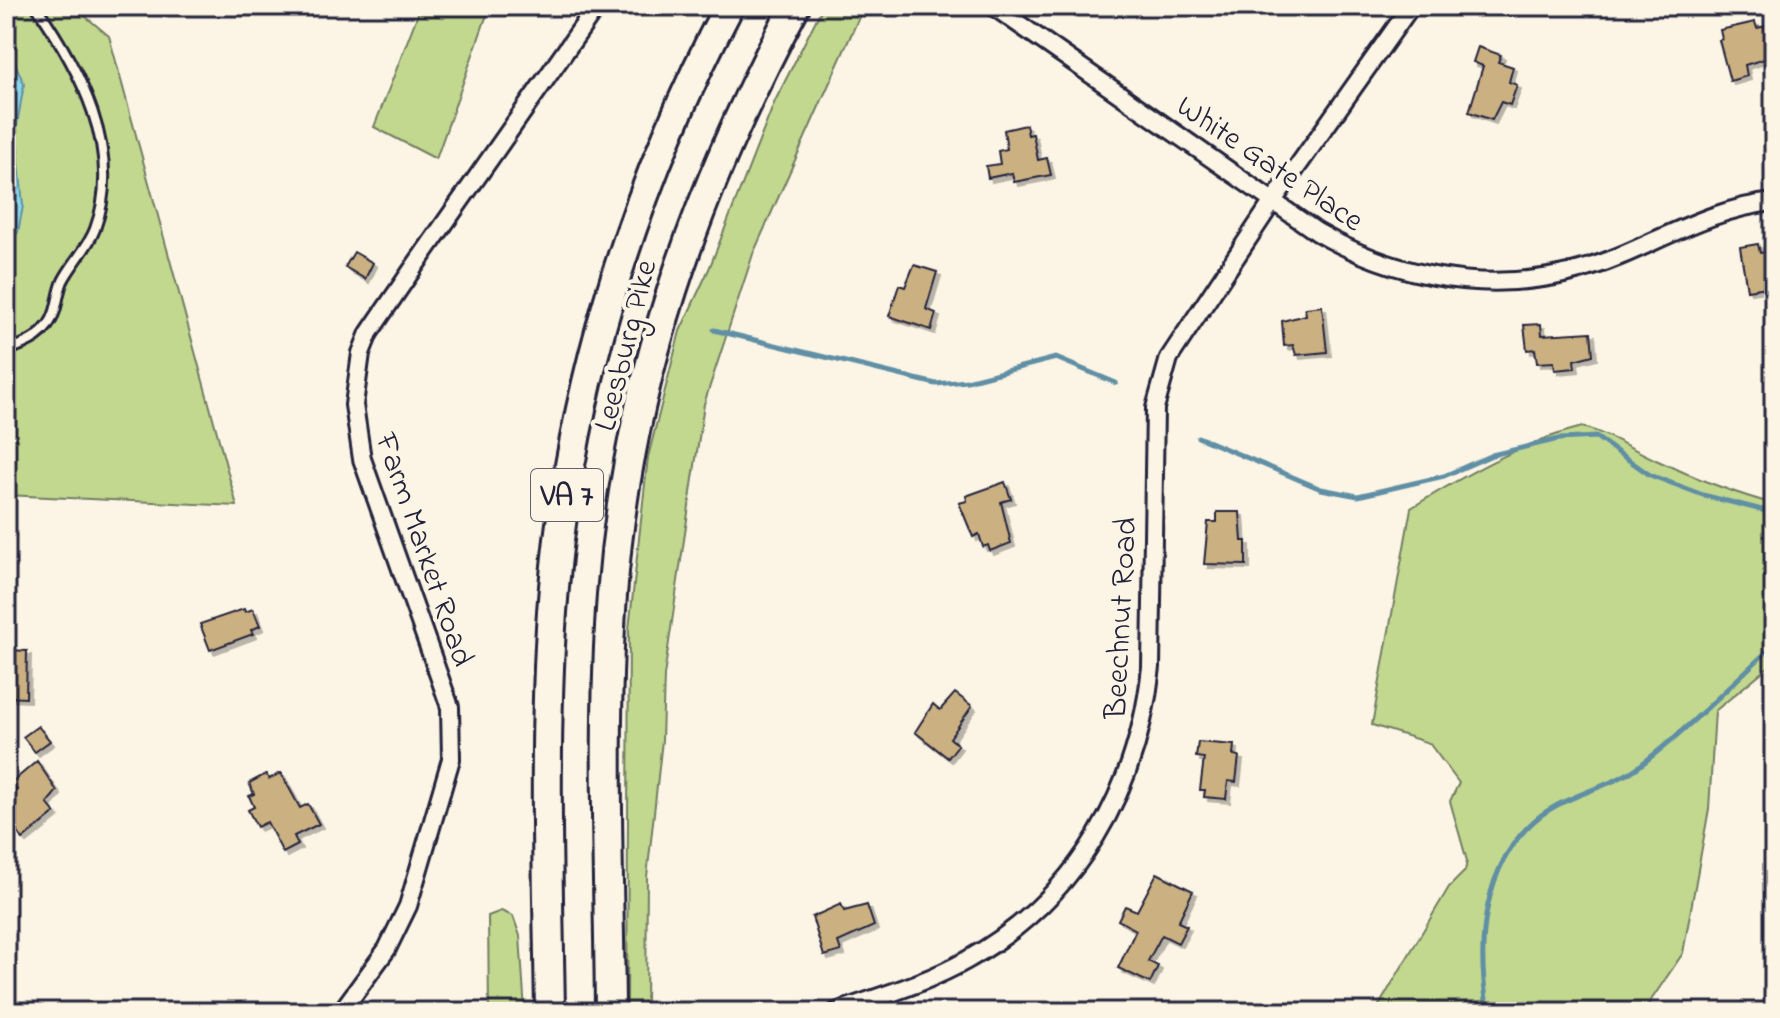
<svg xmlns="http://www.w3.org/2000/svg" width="1780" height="1018" viewBox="0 0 1780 1018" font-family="'Indie Flower',sans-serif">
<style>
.green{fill:#c2d88e;stroke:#727d64;stroke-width:2}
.water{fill:#8bd8eb;stroke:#618fa5;stroke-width:2}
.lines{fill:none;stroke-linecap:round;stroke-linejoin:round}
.stream{stroke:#618fa5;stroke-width:5}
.building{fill:#cbb081;stroke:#22223b;stroke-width:2;filter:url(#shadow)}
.lane-casing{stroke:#22223b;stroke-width:14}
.street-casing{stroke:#22223b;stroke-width:22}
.highway-casing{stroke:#22223b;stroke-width:34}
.lane{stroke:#fcf5e5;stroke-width:8}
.street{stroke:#fcf5e5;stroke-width:16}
.highway{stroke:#fcf5e5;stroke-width:28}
.labels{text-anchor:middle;stroke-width:8;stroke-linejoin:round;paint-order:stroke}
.shield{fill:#fcf5e5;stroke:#63616e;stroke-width:2}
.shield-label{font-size:30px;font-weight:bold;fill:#22223b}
.street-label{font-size:32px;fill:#22223b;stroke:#fcf5e5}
</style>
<defs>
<filter id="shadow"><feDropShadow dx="4" dy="4" stdDeviation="0" flood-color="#0004"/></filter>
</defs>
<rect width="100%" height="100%" fill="#fcf5e5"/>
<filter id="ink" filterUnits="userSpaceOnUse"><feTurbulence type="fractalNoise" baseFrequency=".0125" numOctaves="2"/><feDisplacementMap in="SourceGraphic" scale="16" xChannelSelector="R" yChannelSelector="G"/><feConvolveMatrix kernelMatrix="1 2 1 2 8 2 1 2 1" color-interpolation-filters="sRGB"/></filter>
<g filter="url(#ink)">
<g class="green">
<path d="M 6,6 L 73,6 L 109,36 L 237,506 L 6,495 Z"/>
<path d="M 421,6 L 490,6 L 436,159 L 374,127 Z"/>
<path d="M 823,6 L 864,6 L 753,254 L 704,404 L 664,676 L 662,740 L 647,877 L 646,1012 L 627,1012 L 629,629 L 648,457 L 680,331 L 709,269 L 775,101 Z"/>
<path d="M 1582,427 C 1609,434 1630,448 1656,460 C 1695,478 1733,493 1774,504 L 1774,662 L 1715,711 L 1709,809 L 1683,953 L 1643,1012 L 1375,1012 L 1449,887 L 1465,871 L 1467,861 L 1450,801 L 1459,783 L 1429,743 L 1372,725 L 1411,508 C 1465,475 1520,443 1582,427 Z"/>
<path d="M 501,911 L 513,916 L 520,936 L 525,1012 L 489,1012 L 488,916 Z"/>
</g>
<path class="water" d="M 6,42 L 24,84 L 16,130 L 23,206 L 18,232 L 6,248 Z"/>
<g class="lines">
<g class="stream">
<path d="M 714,330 L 936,384 L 967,381 L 1056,358 L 1116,383"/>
<path d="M 1198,437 L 1321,489 L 1358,496 L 1444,476 L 1492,455 L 1559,439 L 1596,437 L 1650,475 L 1703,495 L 1774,513"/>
<path d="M 1488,1012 C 1476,944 1482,862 1540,816 C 1569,794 1611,787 1638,767 C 1686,731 1730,685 1774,645"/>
</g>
</g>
<g class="building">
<path d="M 1755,22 L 1757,28 L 1766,26 L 1767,31 L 1774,29 L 1774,56 L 1745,65 L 1747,76 L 1730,81 L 1719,40 L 1722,39 L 1720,30 Z"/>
<path d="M 1478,47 L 1501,55 L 1498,62 L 1513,67 L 1509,82 L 1517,85 L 1510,105 L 1501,102 L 1492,120 L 1469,112 L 1483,66 L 1473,62 Z"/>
<path d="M 1026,125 L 1028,135 L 1033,134 L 1038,160 L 1047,158 L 1051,175 L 1014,182 L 1012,173 L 988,178 L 986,166 L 1000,164 L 998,151 L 1007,149 L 1004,130 Z"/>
<path d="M 1758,244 L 1760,253 L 1774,251 L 1774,286 L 1747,290 L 1740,247 Z"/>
<path d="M 354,252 L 373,263 L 365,279 L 345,267 Z"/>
<path d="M 914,265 L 937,272 L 926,309 L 936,313 L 931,330 L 889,316 L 899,285 L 905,287 Z"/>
<path d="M 1322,306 L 1327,352 L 1296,355 L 1293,345 L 1284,346 L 1282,321 L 1306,315 L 1305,308 Z"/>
<path d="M 1541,324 L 1542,335 L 1591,332 L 1593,355 L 1574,360 L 1575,368 L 1555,370 L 1554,362 L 1537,363 L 1535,349 L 1527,350 L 1524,325 Z"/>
<path d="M 1005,482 L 1011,499 L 1001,502 L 1011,543 L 990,551 L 988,545 L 983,547 L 979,534 L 973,537 L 959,503 L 967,501 L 966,496 Z"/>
<path d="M 1217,512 L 1240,512 L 1242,541 L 1246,541 L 1246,565 L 1204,564 L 1208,522 L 1217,522 Z"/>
<path d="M 244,609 L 245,612 L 253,609 L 260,626 L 251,630 L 253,634 L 210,650 L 200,624 Z"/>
<path d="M 10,650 L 27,651 L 26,698 L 6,697 Z"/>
<path d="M 955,693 L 972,706 L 950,738 L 958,745 L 948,758 L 915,732 L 933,704 L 940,710 Z"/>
<path d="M 38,726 L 50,741 L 35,752 L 23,737 Z"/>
<path d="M 1198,742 L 1234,745 L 1233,755 L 1239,756 L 1236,782 L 1228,781 L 1226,799 L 1204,797 L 1205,790 L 1200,790 L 1204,758 L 1196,757 Z"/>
<path d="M 37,761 L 57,791 L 47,803 L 55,813 L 23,839 L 6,819 L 6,800 L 17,790 L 11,783 Z"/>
<path d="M 281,773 L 300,808 L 308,804 L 319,824 L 294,836 L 298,845 L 283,853 L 267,822 L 257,827 L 248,810 L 254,807 L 249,796 L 254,794 L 249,783 L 266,774 L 269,779 Z"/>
<path d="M 1157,873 L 1193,891 L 1178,922 L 1187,926 L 1178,943 L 1162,935 L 1148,961 L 1158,966 L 1150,983 L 1118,968 L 1136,930 L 1118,920 L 1125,906 L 1137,911 Z"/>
<path d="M 841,904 L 844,911 L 867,905 L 874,926 L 838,942 L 841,951 L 824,956 L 812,917 Z"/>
</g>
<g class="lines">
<g class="lane-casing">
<path id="lane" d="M 6,351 C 28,343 48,335 55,311 C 58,301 59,290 63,281 C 72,263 88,248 95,229 C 124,151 79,68 36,6"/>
</g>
<g class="street-casing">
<g id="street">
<path d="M 993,6 L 1317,232 C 1411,286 1518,299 1620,256 C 1670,235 1719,207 1774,202"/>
<path d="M 341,1012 L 387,949 L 408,906 L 451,759 L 450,707 L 362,459 L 354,405 L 361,353 L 369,333 L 414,267 L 597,6"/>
<path d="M 836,1012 C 880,996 927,983 967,960 C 1078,898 1138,790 1151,667 L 1155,408 L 1169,358 L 1273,201 L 1411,6"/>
</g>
</g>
<g class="highway-casing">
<g id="highway">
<path d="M 550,1012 C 548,880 543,744 552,612 C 567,399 630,194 729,6"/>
<path d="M 610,1012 C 609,874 602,734 612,595 C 628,382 695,193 795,6"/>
</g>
</g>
<use href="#lane" class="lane"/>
<use href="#street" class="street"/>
<use href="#highway" class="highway"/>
</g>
</g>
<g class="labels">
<rect class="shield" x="531" y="469" width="72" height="52" rx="6"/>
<g class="shield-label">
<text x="567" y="505">VA 7</text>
</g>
<g class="street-label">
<text transform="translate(1271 162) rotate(34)" y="11">White Gate Place</text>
<text transform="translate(624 345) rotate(-76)" y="11">Leesburg Pike</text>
<text transform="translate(426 549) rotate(71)" y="11">Farm Market Road</text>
<text transform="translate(1119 618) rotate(-87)" y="11">Beechnut Road</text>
</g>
</g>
<rect width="1780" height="1018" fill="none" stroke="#fcf5e5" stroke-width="32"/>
<rect x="16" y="16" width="1748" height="986" fill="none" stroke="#22223b" stroke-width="3" filter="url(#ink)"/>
</svg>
